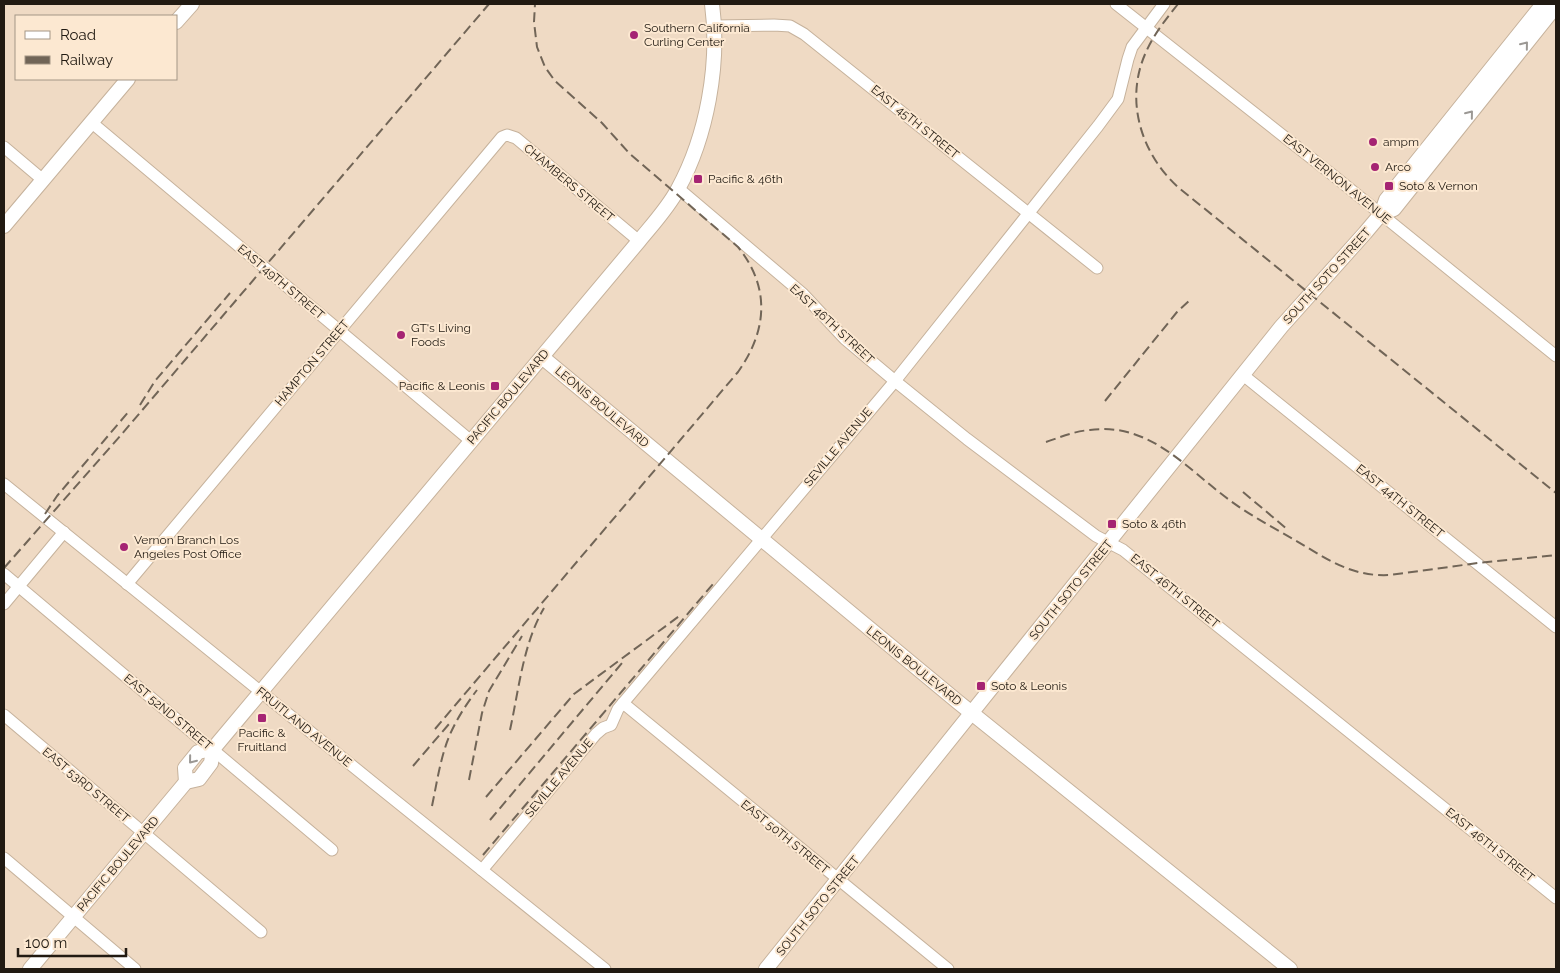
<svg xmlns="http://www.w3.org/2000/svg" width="1560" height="973" viewBox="0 0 1560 973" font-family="Raleway,sans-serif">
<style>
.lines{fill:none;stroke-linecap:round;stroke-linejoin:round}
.minor-casing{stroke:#c6b29c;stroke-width:13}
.major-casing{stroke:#c6b29c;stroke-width:16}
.minor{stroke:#fff;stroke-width:11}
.major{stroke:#fff;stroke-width:14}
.rail{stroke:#716557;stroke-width:2;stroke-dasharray:10 5;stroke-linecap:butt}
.oneway{stroke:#9b9894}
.poi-dot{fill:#a52473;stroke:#fce8d1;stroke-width:2}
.labels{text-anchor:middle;stroke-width:4;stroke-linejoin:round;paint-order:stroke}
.poi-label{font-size:12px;fill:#211a12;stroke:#fce8d1;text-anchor:start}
.street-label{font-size:12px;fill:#211a12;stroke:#fce8d1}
</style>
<rect width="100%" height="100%" fill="#efdac4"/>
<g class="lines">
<g class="minor-casing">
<g id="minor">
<path d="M 1116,4 L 1334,176 L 1556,356"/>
<path d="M 715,26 L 774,25 L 790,26 L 804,34 L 1097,268"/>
<path d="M 91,122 L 471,441"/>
<path d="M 4,147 L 43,180"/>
<path d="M 679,189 L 803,294 L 845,339 L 895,381 L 967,439 L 1096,536 L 1123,550 L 1556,898"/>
<path d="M 1243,375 L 1556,627"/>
<path d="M 4,484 L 376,785 L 605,969"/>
<path d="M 4,574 L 332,850"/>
<path d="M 127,584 L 502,137 L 507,135 L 516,138 L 639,241"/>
<path d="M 4,604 L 64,532"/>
<path d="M 623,703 L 948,969"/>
<path d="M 4,715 L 261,932"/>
<path d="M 4,858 L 135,969"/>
<path d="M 482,870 L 596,734 L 603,728 L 611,725 L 618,709 L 895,381 L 1098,126 L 1118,99 L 1128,59 L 1132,47 L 1164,4"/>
</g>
</g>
<g class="major-casing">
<g id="major">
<path d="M 176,22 L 192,4"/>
<path d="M 1381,214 L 1394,209 L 1556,6"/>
<path d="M 4,226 L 128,79"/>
<path d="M 542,357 L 958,702 L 1290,969"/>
<path d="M 186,782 L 185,768 L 198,752 L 213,749"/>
<path d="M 30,969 L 186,782 L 199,779 L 211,763 L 213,749 L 639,241 C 652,225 668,208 678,189 C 707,136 720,64 712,4"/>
<path d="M 766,969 L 1281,327 L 1365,233 L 1381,214 L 1386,200 L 1543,4"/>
</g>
</g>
<use href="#minor" class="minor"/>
<use href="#major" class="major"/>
<g class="rail">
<path d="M 1178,4 C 1166,19 1154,34 1146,52 C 1124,100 1141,154 1179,188 L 1556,493"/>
<path d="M 1105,401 L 1177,312 L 1192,298"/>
<path d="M 140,405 L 155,381 L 230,293"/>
<path d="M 1046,442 C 1061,437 1075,431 1090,430 C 1149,422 1185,467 1228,499 C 1252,517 1280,531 1305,546 C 1332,563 1357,577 1390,575 L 1478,563 L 1556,555"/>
<path d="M 1243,492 L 1287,529"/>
<path d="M 45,514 L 57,496 L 130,410"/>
<path d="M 4,568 L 121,435 L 489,4"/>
<path d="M 435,729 L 738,372 C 767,331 771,288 738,247 L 629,153 L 602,123 L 555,81 L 545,67 L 537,47 L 534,22 L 535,4"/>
<path d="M 510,730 C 519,689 523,644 544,608"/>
<path d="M 413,766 L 449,724"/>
<path d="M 469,780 L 482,713 L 489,691 L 522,636"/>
<path d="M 486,797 L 574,694 L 682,614"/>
<path d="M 432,806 C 436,787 439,767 445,748 C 451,728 464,707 477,690"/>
<path d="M 490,820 L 622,663"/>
<path d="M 483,855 L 713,584"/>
</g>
</g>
<defs><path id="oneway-chevron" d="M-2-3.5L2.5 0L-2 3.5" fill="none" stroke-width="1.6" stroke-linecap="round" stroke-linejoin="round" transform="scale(1.25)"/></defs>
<g class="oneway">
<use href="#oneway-chevron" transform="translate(1525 45) rotate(-51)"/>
<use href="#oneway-chevron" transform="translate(1470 114) rotate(-51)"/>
<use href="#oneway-chevron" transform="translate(192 760) rotate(129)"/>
</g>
<g class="poi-dot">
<circle cx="634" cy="35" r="5"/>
<circle cx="1373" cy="142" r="5"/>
<circle cx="1375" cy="167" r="5"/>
<rect x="693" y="174" width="10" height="10" rx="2.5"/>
<rect x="1384" y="181" width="10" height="10" rx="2.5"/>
<circle cx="401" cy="335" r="5"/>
<rect x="490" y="381" width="10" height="10" rx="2.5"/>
<rect x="1107" y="519" width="10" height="10" rx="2.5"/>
<circle cx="124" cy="547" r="5"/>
<rect x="976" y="681" width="10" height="10" rx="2.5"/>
<rect x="257" y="713" width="10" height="10" rx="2.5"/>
</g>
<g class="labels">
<g class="poi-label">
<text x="644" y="32">Southern California<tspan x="644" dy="14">Curling Center</tspan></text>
<text x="1383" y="146">ampm</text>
<text x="1385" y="171">Arco</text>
<text x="708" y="183">Pacific &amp; 46th</text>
<text x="1399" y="190">Soto &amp; Vernon</text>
<text x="411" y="332">GT's Living<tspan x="411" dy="14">Foods</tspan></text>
<text x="485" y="390" text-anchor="end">Pacific &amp; Leonis</text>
<text x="1122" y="528">Soto &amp; 46th</text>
<text x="134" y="544">Vernon Branch Los<tspan x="134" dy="14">Angeles Post Office</tspan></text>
<text x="991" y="690">Soto &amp; Leonis</text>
<text x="262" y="737" text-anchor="middle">Pacific &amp;<tspan x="262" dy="14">Fruitland</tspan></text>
</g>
<g class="street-label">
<text transform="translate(915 122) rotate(39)" y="4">EAST 45TH STREET</text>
<text transform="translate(1337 179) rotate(39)" y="4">EAST VERNON AVENUE</text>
<text transform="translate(569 183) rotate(40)" y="4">CHAMBERS STREET</text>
<text transform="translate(1327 276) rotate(-48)" y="4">SOUTH SOTO STREET</text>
<text transform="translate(281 282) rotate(40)" y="4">EAST 49TH STREET</text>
<text transform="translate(832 324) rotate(43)" y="4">EAST 46TH STREET</text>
<text transform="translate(312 363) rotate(-50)" y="4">HAMPTON STREET</text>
<text transform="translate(508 397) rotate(-50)" y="4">PACIFIC BOULEVARD</text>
<text transform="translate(602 407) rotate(40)" y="4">LEONIS BOULEVARD</text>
<text transform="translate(838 447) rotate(-50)" y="4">SEVILLE AVENUE</text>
<text transform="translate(1400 501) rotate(39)" y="4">EAST 44TH STREET</text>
<text transform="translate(1071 590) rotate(-51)" y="4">SOUTH SOTO STREET</text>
<text transform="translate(1175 591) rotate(39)" y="4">EAST 46TH STREET</text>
<text transform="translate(914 666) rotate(39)" y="4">LEONIS BOULEVARD</text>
<text transform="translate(168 712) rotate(40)" y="4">EAST 52ND STREET</text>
<text transform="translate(304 727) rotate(39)" y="4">FRUITLAND AVENUE</text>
<text transform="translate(559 778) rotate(-50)" y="4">SEVILLE AVENUE</text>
<text transform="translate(86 785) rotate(40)" y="4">EAST 53RD STREET</text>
<text transform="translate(785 837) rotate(39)" y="4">EAST 50TH STREET</text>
<text transform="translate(1490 845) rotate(39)" y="4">EAST 46TH STREET</text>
<text transform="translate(118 864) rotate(-50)" y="4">PACIFIC BOULEVARD</text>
<text transform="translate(818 906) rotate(-51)" y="4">SOUTH SOTO STREET</text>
</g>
</g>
<rect width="1560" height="973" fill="none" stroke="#211a12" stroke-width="10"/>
<rect x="15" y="15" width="162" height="65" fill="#fce8d1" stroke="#a49685"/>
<rect x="25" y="31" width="25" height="8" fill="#ffffff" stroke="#a49685"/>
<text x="60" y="40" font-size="15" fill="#211a12">Road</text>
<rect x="25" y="56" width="25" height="8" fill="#716557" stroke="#a49685"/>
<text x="60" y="65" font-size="15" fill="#211a12">Railway</text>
<path d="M18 948v8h108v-8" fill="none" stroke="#211a12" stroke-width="2.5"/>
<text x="25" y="948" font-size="15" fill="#211a12" stroke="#fce8d1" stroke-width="4" paint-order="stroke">100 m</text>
</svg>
